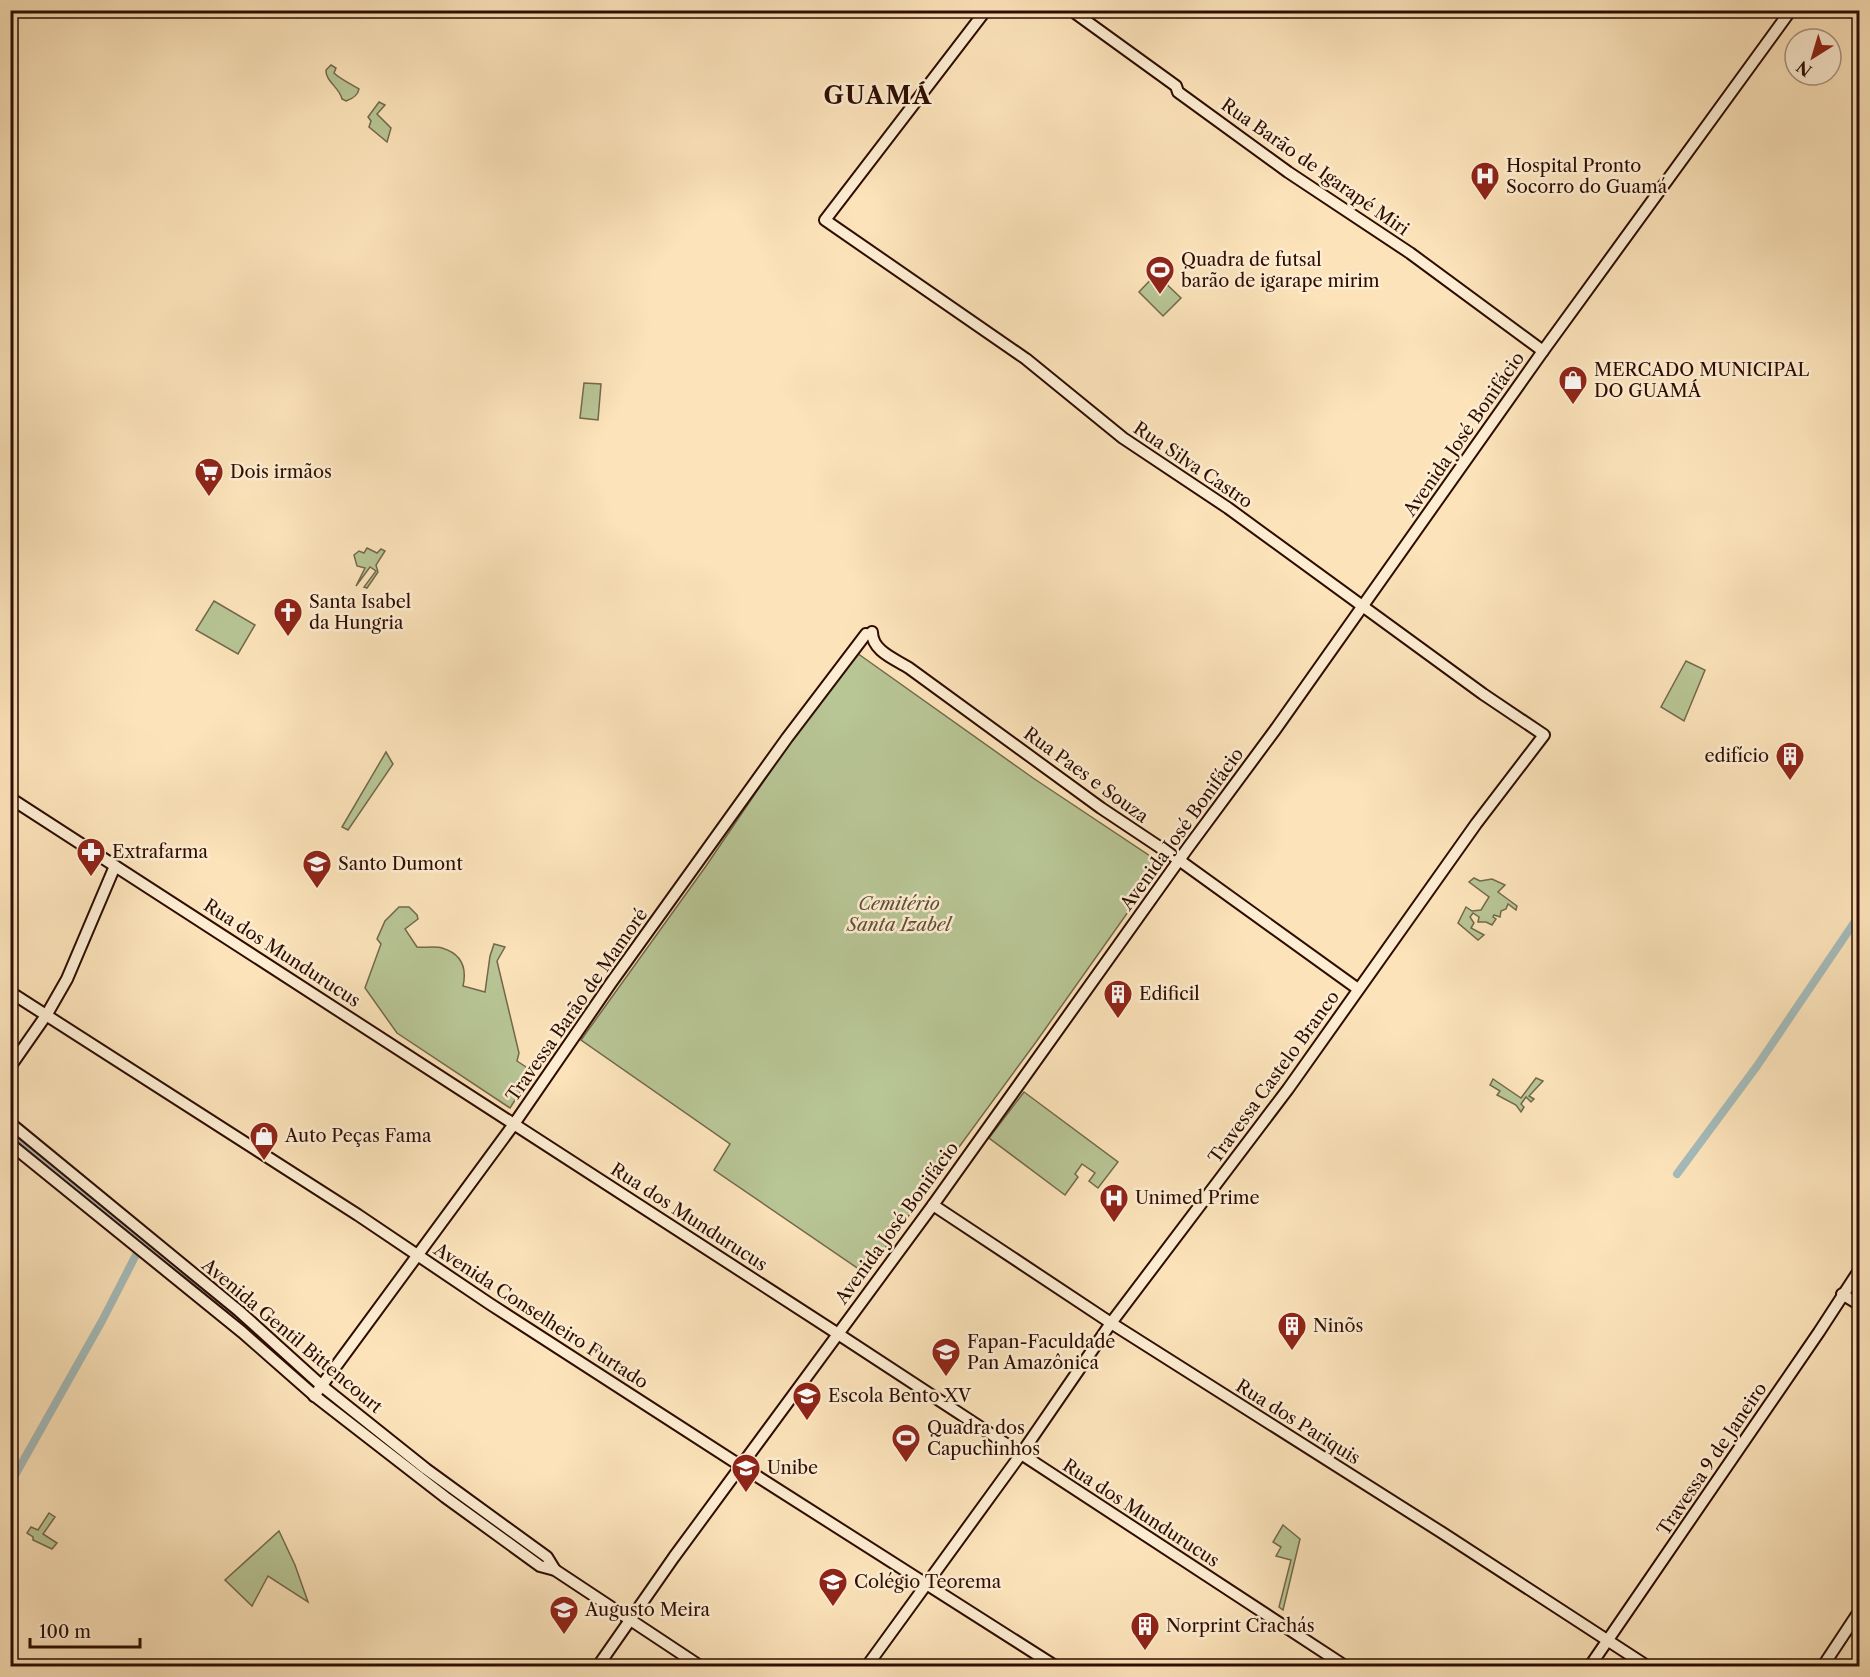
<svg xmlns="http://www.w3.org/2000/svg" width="1870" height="1677" viewBox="0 0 1870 1677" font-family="'Libre Caslon Text',serif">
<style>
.green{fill:#b8c595;stroke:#73684b;stroke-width:1.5}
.water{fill:#a4bbba;stroke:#757570;stroke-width:1.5}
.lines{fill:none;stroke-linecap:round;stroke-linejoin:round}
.canal{stroke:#a4bbba;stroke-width:8}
.secondary-casing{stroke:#2e0c01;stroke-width:14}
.secondary{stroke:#fdedd2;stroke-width:10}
.labels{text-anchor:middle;stroke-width:5;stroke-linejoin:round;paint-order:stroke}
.poi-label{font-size:18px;fill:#2e0c01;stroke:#fdedd2;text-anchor:start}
.street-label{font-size:18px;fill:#2e0c01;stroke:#fdedd2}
.park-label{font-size:18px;font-style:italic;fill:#5e4d35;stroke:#fdedd2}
.district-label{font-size:24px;font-weight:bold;letter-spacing:1.5px;fill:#2e0c01;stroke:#fdedd2}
</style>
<rect width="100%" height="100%" fill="#fce3ba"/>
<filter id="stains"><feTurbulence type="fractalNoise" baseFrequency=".00333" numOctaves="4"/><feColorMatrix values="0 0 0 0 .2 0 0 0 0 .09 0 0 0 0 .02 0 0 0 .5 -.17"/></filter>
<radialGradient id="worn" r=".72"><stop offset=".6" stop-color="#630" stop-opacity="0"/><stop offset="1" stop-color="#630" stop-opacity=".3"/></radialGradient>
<g class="green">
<path d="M 331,65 L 336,68 L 334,73 C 340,79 351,84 359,89 C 358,95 352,99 346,101 L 342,99 C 340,88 325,81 326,70 Z"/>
<path d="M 379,102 L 385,105 L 377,114 L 391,128 L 387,142 L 369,127 L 371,121 L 368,117 Z"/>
<path d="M 1156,274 L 1181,298 L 1163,316 L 1139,292 Z"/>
<path d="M 584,383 L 601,384 L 598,420 L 580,418 Z"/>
<path d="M 367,548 L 377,553 L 381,549 L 385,551 L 376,565 L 378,572 L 367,588 L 364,587 L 376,571 L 370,567 L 356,586 L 365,568 L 357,566 L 354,555 L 359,551 L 364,553 Z"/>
<path d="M 214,601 L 255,625 L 238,654 L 196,630 Z"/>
<path d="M 857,653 L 1033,778 L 1162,864 L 1036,1042 L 866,1274 L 714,1170 L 730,1144 L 581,1040 L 706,866 L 791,741 Z"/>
<path d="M 1686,661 L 1705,670 L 1684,721 L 1661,707 Z"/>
<path d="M 386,752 L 393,764 L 348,830 L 342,827 Z"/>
<path d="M 1474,878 L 1480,881 L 1492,879 L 1505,885 L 1498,892 L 1517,906 L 1516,910 L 1508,904 L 1506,909 L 1501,911 L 1500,917 L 1494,915 L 1493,917 L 1496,919 L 1492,925 L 1486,922 L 1478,922 L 1479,917 L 1473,913 L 1470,917 L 1474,923 L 1471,928 L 1484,935 L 1478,940 L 1458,923 L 1466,907 L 1472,911 L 1481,910 L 1489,897 L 1469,882 Z"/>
<path d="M 399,907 L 409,907 L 417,915 L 418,919 L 405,929 L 417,947 C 424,948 435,946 442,948 C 462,954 467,968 463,986 L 485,992 L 490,956 L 494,944 L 505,947 L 497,961 L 519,1053 L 517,1061 L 526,1067 L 532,1074 L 510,1108 L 397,1033 L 365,988 L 381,944 L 377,939 L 385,921 Z"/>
<path d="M 1536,1078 L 1543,1081 L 1529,1096 L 1534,1099 L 1531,1102 L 1526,1097 L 1521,1104 L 1524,1107 L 1521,1112 L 1516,1105 L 1497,1095 L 1500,1091 L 1490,1085 L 1493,1079 L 1521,1098 Z"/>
<path d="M 1024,1092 L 1118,1162 L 1098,1188 L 1089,1181 L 1095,1173 L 1082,1164 L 1075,1174 L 1078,1177 L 1065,1195 L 989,1138 Z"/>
<path d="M 49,1513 L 55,1517 L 43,1534 L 57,1543 L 52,1549 L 33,1540 L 33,1537 L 27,1533 L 31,1527 L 38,1530 Z"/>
<path d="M 1283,1525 L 1300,1539 L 1283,1610 L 1279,1607 L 1291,1560 L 1276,1556 L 1281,1547 L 1273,1542 Z"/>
<path d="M 279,1531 L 295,1565 L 308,1602 L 268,1576 L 252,1606 L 225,1580 Z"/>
</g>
<path class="water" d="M 10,1127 L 141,1237 L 549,1562 L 545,1566 L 317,1394 L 244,1326 L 185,1277 L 137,1241 L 11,1136 Z"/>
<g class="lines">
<g class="canal">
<path d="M 1677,1174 L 1757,1066 L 1860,914"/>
<path d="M 10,1484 L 102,1321 L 139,1249"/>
</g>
<g class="secondary-casing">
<g id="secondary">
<path d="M 1071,10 L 1176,86 L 1178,92 L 1288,172 L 1410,253 L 1543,351"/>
<path d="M 872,632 C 872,651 895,659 909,668 L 1101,808 L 1179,860 L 1358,989"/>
<path d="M 10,798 L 832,1330 L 1345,1666"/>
<path d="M 10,992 L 358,1215 L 490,1304 L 741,1466 L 1055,1666"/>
<path d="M 10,1067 L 47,1014 L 67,979 L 115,866"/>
<path d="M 10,1123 L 239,1311 L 322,1386 L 426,1469 L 547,1557 L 555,1570"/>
<path d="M 10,1144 L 242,1332 L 316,1397 L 445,1497 L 540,1566 L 555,1570 L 700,1666"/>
<path d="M 933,1205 L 1111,1323 L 1441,1532 L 1647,1666"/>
<path d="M 1842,1294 L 1860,1305"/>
<path d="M 314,1396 L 514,1124 L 611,983 L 787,738 L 866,634"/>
<path d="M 598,1666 L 674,1557 L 933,1205 L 1187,849 L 1275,730 L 1543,351 L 1791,10"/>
<path d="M 867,1666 L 1021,1454 L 1111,1323 L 1288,1089 L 1476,824 L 1544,735 L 1483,694 L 1228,508 L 1123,438 L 1026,359 L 825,220 L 986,10"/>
<path d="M 1590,1666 L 1819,1332 L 1860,1269"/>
<path d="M 1823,1666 L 1860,1610"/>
</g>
</g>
<use href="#secondary" class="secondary"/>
</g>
<defs>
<g id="hospital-pin" transform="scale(1.5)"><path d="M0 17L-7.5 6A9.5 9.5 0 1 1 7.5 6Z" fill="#8f2418" stroke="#fdedd2"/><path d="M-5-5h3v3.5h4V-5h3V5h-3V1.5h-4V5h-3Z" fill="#fff"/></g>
<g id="stadium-pin" transform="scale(1.5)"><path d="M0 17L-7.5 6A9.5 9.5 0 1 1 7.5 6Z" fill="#8f2418" stroke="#fdedd2"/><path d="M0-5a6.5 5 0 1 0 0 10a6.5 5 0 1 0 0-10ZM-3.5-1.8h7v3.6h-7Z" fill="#fff"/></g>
<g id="shop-pin" transform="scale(1.5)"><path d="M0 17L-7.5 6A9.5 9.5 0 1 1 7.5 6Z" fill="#8f2418" stroke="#fdedd2"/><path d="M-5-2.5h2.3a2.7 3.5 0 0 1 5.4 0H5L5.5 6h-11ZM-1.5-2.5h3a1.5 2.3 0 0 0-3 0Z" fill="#fff"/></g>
<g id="supermarket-pin" transform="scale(1.5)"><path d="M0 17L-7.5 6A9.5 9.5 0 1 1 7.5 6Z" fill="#8f2418" stroke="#fdedd2"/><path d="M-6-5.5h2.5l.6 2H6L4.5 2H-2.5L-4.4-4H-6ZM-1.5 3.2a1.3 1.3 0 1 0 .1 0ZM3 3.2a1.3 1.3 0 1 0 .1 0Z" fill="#fff"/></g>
<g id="church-pin" transform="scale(1.5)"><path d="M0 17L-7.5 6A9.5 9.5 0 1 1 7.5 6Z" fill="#8f2418" stroke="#fdedd2"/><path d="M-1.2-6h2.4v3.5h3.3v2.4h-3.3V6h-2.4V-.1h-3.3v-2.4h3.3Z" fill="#fff"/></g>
<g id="building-pin" transform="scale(1.5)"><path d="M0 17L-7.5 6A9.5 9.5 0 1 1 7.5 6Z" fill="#8f2418" stroke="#fdedd2"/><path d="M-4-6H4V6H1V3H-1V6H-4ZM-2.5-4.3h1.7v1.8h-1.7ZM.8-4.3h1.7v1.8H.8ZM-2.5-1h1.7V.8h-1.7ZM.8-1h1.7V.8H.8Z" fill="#fff"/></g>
<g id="pharmacy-pin" transform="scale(1.5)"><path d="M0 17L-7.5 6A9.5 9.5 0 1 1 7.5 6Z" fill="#8f2418" stroke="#fdedd2"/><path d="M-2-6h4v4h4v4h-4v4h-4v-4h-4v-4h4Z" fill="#fff"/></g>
<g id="school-pin" transform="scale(1.5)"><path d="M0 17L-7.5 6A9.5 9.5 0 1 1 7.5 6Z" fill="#8f2418" stroke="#fdedd2"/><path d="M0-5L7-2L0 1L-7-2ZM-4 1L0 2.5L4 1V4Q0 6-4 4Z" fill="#fff"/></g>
<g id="university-pin" transform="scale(1.5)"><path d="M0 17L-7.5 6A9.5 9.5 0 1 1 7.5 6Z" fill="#8f2418" stroke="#fdedd2"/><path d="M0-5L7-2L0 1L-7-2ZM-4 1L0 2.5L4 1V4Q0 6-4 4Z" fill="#fff"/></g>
</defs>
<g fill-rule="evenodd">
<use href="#hospital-pin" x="1485" y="176"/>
<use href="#stadium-pin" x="1160" y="270"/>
<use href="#shop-pin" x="1573" y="380"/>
<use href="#supermarket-pin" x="209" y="472"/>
<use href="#church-pin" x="288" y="612"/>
<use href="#building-pin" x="1790" y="756"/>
<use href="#pharmacy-pin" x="91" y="852"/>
<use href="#school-pin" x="317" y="864"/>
<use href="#building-pin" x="1118" y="994"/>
<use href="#shop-pin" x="264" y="1136"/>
<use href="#hospital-pin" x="1114" y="1198"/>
<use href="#building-pin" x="1292" y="1326"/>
<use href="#school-pin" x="946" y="1352"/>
<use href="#school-pin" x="807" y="1396"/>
<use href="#stadium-pin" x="906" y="1438"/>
<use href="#university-pin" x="746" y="1468"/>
<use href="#school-pin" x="833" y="1582"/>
<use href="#school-pin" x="564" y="1610"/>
<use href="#building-pin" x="1145" y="1626"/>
</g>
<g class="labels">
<g class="poi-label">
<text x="1506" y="172">Hospital Pronto<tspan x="1506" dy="21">Socorro do Guamá</tspan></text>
<text x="1181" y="266">Quadra de futsal<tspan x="1181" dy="21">barão de igarape mirim</tspan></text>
<text x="1594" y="376">MERCADO MUNICIPAL<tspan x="1594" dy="21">DO GUAMÁ</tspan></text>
<text x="230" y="478">Dois irmãos</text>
<text x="309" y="608">Santa Isabel<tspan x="309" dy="21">da Hungria</tspan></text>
<text x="1769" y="762" text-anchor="end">edifício</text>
<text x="112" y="858">Extrafarma</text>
<text x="338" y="870">Santo Dumont</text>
<text x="1139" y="1000">Edificil</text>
<text x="285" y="1142">Auto Peças Fama</text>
<text x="1135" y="1204">Unimed Prime</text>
<text x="1313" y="1332">Ninõs</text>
<text x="967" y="1348">Fapan-Faculdade<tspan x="967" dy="21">Pan Amazônica</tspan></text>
<text x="828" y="1402">Escola Bento XV</text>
<text x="927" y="1434">Quadra dos<tspan x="927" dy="21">Capuchinhos</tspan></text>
<text x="767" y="1474">Unibe</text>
<text x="854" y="1588">Colégio Teorema</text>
<text x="585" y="1616">Augusto Meira</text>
<text x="1166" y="1632">Norprint Crachás</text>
</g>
<g class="street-label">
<text transform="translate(1315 167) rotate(35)" y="6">Rua Barão de Igarapé Miri</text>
<text transform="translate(1464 434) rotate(-55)" y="6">Avenida José Bonifácio</text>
<text transform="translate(1193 465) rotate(34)" y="6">Rua Silva Castro</text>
<text transform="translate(1086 775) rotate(36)" y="6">Rua Paes e Souza</text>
<text transform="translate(1182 829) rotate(-54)" y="6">Avenida José Bonifácio</text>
<text transform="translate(282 953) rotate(33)" y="6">Rua dos Mundurucus</text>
<text transform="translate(577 1005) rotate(-55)" y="6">Travessa Barão de Mamoré</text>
<text transform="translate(1274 1077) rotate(-54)" y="6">Travessa Castelo Branco</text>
<text transform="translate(689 1217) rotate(33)" y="6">Rua dos Mundurucus</text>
<text transform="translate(897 1223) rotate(-54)" y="6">Avenida José Bonifácio</text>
<text transform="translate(541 1316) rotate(33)" y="6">Avenida Conselheiro Furtado</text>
<text transform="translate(292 1336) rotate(40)" y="6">Avenida Gentil Bittencourt</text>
<text transform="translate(1298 1422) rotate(32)" y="6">Rua dos Pariquis</text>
<text transform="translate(1712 1459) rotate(-56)" y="6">Travessa 9 de Janeiro</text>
<text transform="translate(1141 1513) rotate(33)" y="6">Rua dos Mundurucus</text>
</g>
<g class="park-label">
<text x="899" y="910">Cemitério<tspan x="899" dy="21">Santa Izabel</tspan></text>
</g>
<g class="district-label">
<text x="878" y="104">GUAMÁ</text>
</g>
</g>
<rect width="1870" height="1677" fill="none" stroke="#fce3ba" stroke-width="36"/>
<rect x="12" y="12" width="1846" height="1653" fill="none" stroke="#2e0c01" stroke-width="3"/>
<rect x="18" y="18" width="1834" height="1641" fill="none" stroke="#2e0c01" stroke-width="1.5"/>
<g transform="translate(1813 57) rotate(217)"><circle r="28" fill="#fdedd2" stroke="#aa937e" stroke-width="1.5"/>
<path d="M0-4.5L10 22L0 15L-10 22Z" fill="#8f2418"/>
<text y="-9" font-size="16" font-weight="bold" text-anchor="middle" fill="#2e0c01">N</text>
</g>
<path d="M30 1638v9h110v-9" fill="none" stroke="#2e0c01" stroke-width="3"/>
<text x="39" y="1638" font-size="18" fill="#2e0c01" stroke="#fdedd2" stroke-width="4.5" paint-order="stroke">100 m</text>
<rect width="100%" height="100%" filter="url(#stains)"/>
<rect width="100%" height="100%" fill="url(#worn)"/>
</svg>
